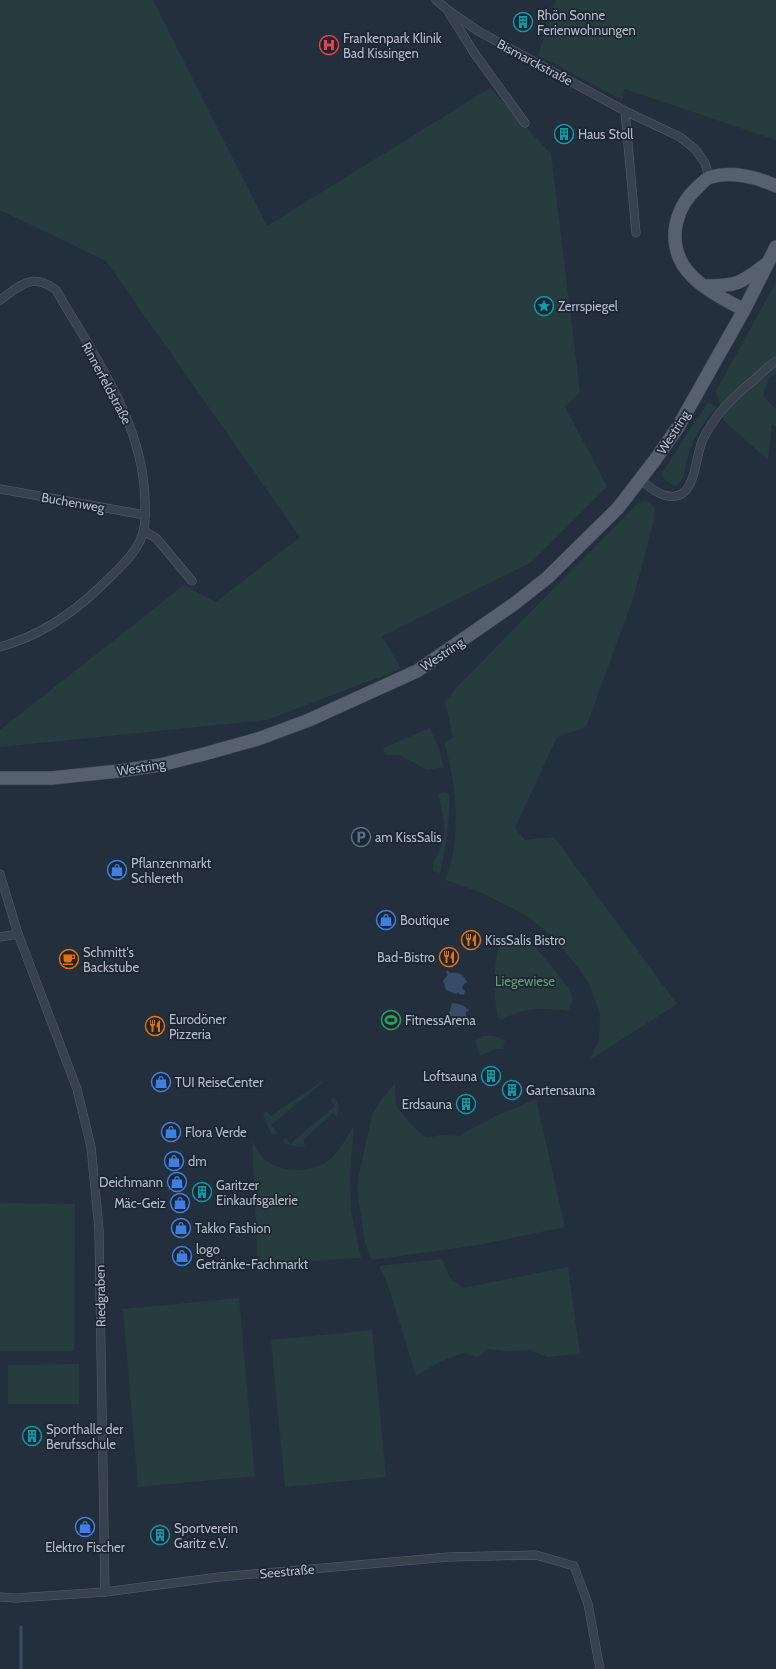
<svg xmlns="http://www.w3.org/2000/svg" width="776" height="1669" viewBox="0 0 776 1669" font-family="Cabin,sans-serif">
<style>
.green{fill:#263c3f}
.water{fill:#394c67}
.lines{fill:none;stroke-linecap:round;stroke-linejoin:round}
.stream{stroke:#394c67;stroke-width:3}
.minor-casing{stroke:#565f6c;stroke-width:9}
.primary-casing{stroke:#414a57;stroke-width:14}
.minor{stroke:#38414e;stroke-width:8}
.primary{stroke:#56606e;stroke-width:13}
.labels{text-anchor:middle;stroke-width:3.5;stroke-linejoin:round;paint-order:stroke}
.poi-label{font-size:13px;fill:#b4bcc9;stroke:#1d2633;text-anchor:start}
.street-label{font-size:13px;fill:#b4bcc9;stroke:#1d2633}
.park-label{font-size:13px;fill:#6b9a76;stroke:#1d2633}
</style>
<rect width="100%" height="100%" fill="#242f3e"/>
<g class="green">
<path d="M 0,0 L 153,0 L 267,226 L 490,88 L 551,154 L 580,392 L 565,407 L 607,486 L 530,563 L 382,636 L 401,669 L 267,720 L 0,747 L 0,730 L 184,585 L 216,602 L 300,537 L 106,261 L 0,210 Z"/>
<path d="M 556,0 L 776,0 L 776,140 L 625,89 L 622,100 L 538,55 Z"/>
<path d="M 776,282 L 776,374 L 769,378 L 763,396 L 776,409 L 776,427 L 772,423 L 768,460 L 724,421 L 716,391 Z"/>
<path d="M 708,402 L 716,407 C 704,422 693,438 688,456 C 684,467 687,481 674,486 L 663,478 L 662,473 Z"/>
<path d="M 646,501 L 651,504 L 655,508 L 654,520 L 633,599 L 586,727 L 557,737 L 515,828 L 525,840 L 554,837 L 677,1004 L 590,1060 L 599,1040 L 600,1014 L 588,981 L 555,938 L 525,915 L 480,892 L 445,880 C 448,871 452,862 453,853 C 459,814 455,780 444,742 L 453,738 L 445,702 L 457,687 L 638,503 Z"/>
<path d="M 430,728 L 438,746 L 444,767 L 427,770 L 400,755 L 385,755 L 383,748 Z"/>
<path d="M 445,792 L 449,794 C 450,822 446,845 440,873 L 433,871 C 432,861 438,856 441,847 C 448,830 442,811 438,794 Z"/>
<path d="M 511,934 L 521,938 L 536,948 L 569,988 L 573,1000 L 568,1011 C 541,1007 524,1007 500,1021 C 493,1006 494,970 497,954 C 499,946 505,939 511,934 Z"/>
<path d="M 483,1036 L 493,1036 L 505,1040 L 503,1049 L 496,1049 L 480,1056 L 475,1040 Z"/>
<path d="M 322,1081 L 323,1082 L 271,1125 L 277,1132 L 275,1135 L 271,1134 L 263,1114 L 266,1111 L 271,1116 Z"/>
<path d="M 395,1083 L 396,1106 L 413,1126 L 426,1138 L 441,1135 L 459,1136 L 496,1116 L 536,1099 L 565,1227 L 478,1245 L 372,1260 L 365,1243 L 358,1197 L 358,1179 L 372,1115 L 382,1099 Z"/>
<path d="M 334,1098 C 339,1103 339,1110 337,1117 L 333,1113 L 303,1140 L 305,1146 L 301,1147 L 285,1144 L 283,1141 L 286,1138 L 290,1144 L 335,1106 L 330,1099 Z"/>
<path d="M 354,1126 L 350,1175 L 351,1211 L 361,1258 L 312,1261 L 258,1270 L 252,1141 C 256,1147 261,1157 267,1161 C 283,1172 306,1173 323,1164 C 335,1159 347,1137 354,1126 Z"/>
<path d="M 0,1203 L 75,1204 L 74,1351 L 0,1351 Z"/>
<path d="M 442,1259 L 450,1278 L 463,1288 L 568,1267 L 580,1354 L 548,1357 L 530,1350 L 505,1351 L 488,1349 L 478,1357 L 462,1353 L 440,1362 L 416,1376 L 388,1285 L 379,1266 Z"/>
<path d="M 239,1298 L 255,1476 L 138,1487 L 123,1309 Z"/>
<path d="M 372,1330 L 386,1477 L 285,1487 L 271,1340 Z"/>
<path d="M 79,1364 L 79,1404 L 8,1404 L 8,1365 Z"/>
</g>
<g class="water">
<path d="M 448,970 L 450,973 C 459,972 463,974 467,982 L 464,984 L 462,988 L 465,991 L 464,995 L 459,994 L 458,992 L 456,994 L 446,990 L 443,980 L 448,975 L 446,972 Z"/>
<path d="M 452,1003 C 459,1004 465,1005 469,1011 L 466,1012 L 466,1022 L 460,1027 L 453,1027 L 447,1022 L 446,1018 L 450,1011 Z"/>
</g>
<g class="lines">
<path class="stream" d="M 21,1669 L 21,1627"/>
<g class="minor-casing">
<g id="minor">
<path d="M 436,0 L 448,10 L 478,31 L 625,111 L 680,137 L 695,149 L 705,163 L 709,177"/>
<path d="M 449,13 L 475,54 L 525,123"/>
<path d="M 625,111 L 636,233"/>
<path d="M 0,300 C 21,285 32,272 56,290 C 94,356 144,423 145,502 C 145,515 146,529 140,541 C 131,559 114,573 100,587 C 71,615 39,636 0,647"/>
<path d="M 640,479 C 651,489 668,503 683,493 C 696,483 696,454 703,439 C 716,413 733,397 755,379 C 762,373 768,366 776,361"/>
<path d="M 0,489 L 145,515"/>
<path d="M 144,531 L 156,538 L 192,581"/>
<path d="M 0,874 L 18,934 L 77,1089 L 91,1147 L 99,1229 L 105,1592"/>
<path d="M 0,937 L 18,934"/>
<path d="M 0,1597 L 16,1598 L 105,1592 L 219,1577 L 449,1557 L 536,1555 L 574,1566 L 588,1604 L 600,1669"/>
</g>
</g>
<g class="primary-casing">
<g id="primary">
<path d="M 705,286 C 736,286 740,284 765,265"/>
<path d="M 744,310 C 724,299 696,286 683,265 C 667,238 676,206 699,186 C 702,183 706,178 711,177 C 732,171 757,177 776,186"/>
<path d="M 0,778 L 52,778 L 119,771 L 160,765 L 204,754 L 258,739 L 309,720 L 417,671 L 514,604 L 547,578 L 618,508 L 655,460 L 678,427 L 744,310 L 776,247"/>
</g>
</g>
<use href="#minor" class="minor"/>
<use href="#primary" class="primary"/>
</g>
<defs>
<g id="building-ring" transform="scale(1)"><circle r="9.5" fill="#1d2633" stroke="#0f9aa8" stroke-width="1.5"/><path d="M-4-6H4V6H1V3H-1V6H-4ZM-2.5-4.3h1.7v1.8h-1.7ZM.8-4.3h1.7v1.8H.8ZM-2.5-1h1.7V.8h-1.7ZM.8-1h1.7V.8H.8Z" fill="#0f9aa8"/></g>
<g id="hospital-ring" transform="scale(1)"><circle r="9.5" fill="#1d2633" stroke="#e0444e" stroke-width="1.5"/><path d="M-5-5h3v3.5h4V-5h3V5h-3V1.5h-4V5h-3Z" fill="#e0444e"/></g>
<g id="sight-ring" transform="scale(1)"><circle r="9.5" fill="#1d2633" stroke="#0f9aa8" stroke-width="1.5"/><path d="M0-6L1.8-2.2L6-1.7L2.9 1.2L3.7 5.4L0 3.3L-3.7 5.4L-2.9 1.2L-6-1.7L-1.8-2.2Z" fill="#0f9aa8"/></g>
<g id="parking-ring" transform="scale(1)"><circle r="9.5" fill="#1d2633" stroke="#5c6f8a" stroke-width="1.5"/><path d="M-3.5-5.5H1a3.5 3.5 0 0 1 0 7H-1V5.5H-3.5ZM-1-3.4V-.6H.8a1.4 1.4 0 0 0 0-2.8Z" fill="#5c6f8a"/></g>
<g id="shop-ring" transform="scale(1)"><circle r="9.5" fill="#1d2633" stroke="#3f7fe0" stroke-width="1.5"/><path d="M-5-2.5h2.3a2.7 3.5 0 0 1 5.4 0H5L5.5 6h-11ZM-1.5-2.5h3a1.5 2.3 0 0 0-3 0Z" fill="#3f7fe0"/></g>
<g id="restaurant-ring" transform="scale(1)"><circle r="9.5" fill="#1d2633" stroke="#e8710a" stroke-width="1.5"/><path d="M-5-6h1v4h1v-4h1v4h1v-4h1v5L-1.5 .5V6h-2V.5L-5-1ZM5-6V6H3V1.5H1.5Q1.5-4 5-6Z" fill="#e8710a"/></g>
<g id="cafe-ring" transform="scale(1)"><circle r="9.5" fill="#1d2633" stroke="#e8710a" stroke-width="1.5"/><path d="M-5.5-4.5H6V0H3Q3 3.5 0 3.5H-2.5Q-5.5 3.5-5.5 0ZM3-3.2v2h1.7v-2ZM-6 4.5H4V6H-6Z" fill="#e8710a"/></g>
<g id="stadium-ring" transform="scale(1)"><circle r="9.5" fill="#1d2633" stroke="#2e9e5b" stroke-width="1.5"/><path d="M0-5a6.5 5 0 1 0 0 10a6.5 5 0 1 0 0-10ZM-3.5-1.8h7v3.6h-7Z" fill="#2e9e5b"/></g>
</defs>
<g fill-rule="evenodd">
<use href="#building-ring" x="523" y="22"/>
<use href="#hospital-ring" x="329" y="45"/>
<use href="#building-ring" x="564" y="134"/>
<use href="#sight-ring" x="544" y="306"/>
<use href="#parking-ring" x="361" y="837"/>
<use href="#shop-ring" x="117" y="870"/>
<use href="#shop-ring" x="386" y="920"/>
<use href="#restaurant-ring" x="471" y="940"/>
<use href="#restaurant-ring" x="449" y="957"/>
<use href="#cafe-ring" x="69" y="959"/>
<use href="#stadium-ring" x="391" y="1020"/>
<use href="#restaurant-ring" x="155" y="1026"/>
<use href="#building-ring" x="491" y="1076"/>
<use href="#shop-ring" x="161" y="1082"/>
<use href="#building-ring" x="512" y="1090"/>
<use href="#building-ring" x="466" y="1104"/>
<use href="#shop-ring" x="171" y="1132"/>
<use href="#shop-ring" x="174" y="1161"/>
<use href="#shop-ring" x="177" y="1182"/>
<use href="#building-ring" x="202" y="1192"/>
<use href="#shop-ring" x="180" y="1203"/>
<use href="#shop-ring" x="181" y="1228"/>
<use href="#shop-ring" x="182" y="1256"/>
<use href="#building-ring" x="32" y="1436"/>
<use href="#shop-ring" x="85" y="1527"/>
<use href="#building-ring" x="160" y="1535"/>
</g>
<g class="labels">
<g class="poi-label">
<text x="537" y="20">Rhön Sonne<tspan x="537" dy="15">Ferienwohnungen</tspan></text>
<text x="343" y="43">Frankenpark Klinik<tspan x="343" dy="15">Bad Kissingen</tspan></text>
<text x="578" y="139">Haus Stoll</text>
<text x="558" y="311">Zerrspiegel</text>
<text x="375" y="842">am KissSalis</text>
<text x="131" y="868">Pflanzenmarkt<tspan x="131" dy="15">Schlereth</tspan></text>
<text x="400" y="925">Boutique</text>
<text x="485" y="945">KissSalis Bistro</text>
<text x="83" y="957">Schmitt's<tspan x="83" dy="15">Backstube</tspan></text>
<text x="435" y="962" text-anchor="end">Bad-Bistro</text>
<text x="169" y="1024">Eurodöner<tspan x="169" dy="15">Pizzeria</tspan></text>
<text x="405" y="1025">FitnessArena</text>
<text x="477" y="1081" text-anchor="end">Loftsauna</text>
<text x="175" y="1087">TUI ReiseCenter</text>
<text x="526" y="1095">Gartensauna</text>
<text x="452" y="1109" text-anchor="end">Erdsauna</text>
<text x="185" y="1137">Flora Verde</text>
<text x="188" y="1166">dm</text>
<text x="163" y="1187" text-anchor="end">Deichmann</text>
<text x="216" y="1190">Garitzer<tspan x="216" dy="15">Einkaufsgalerie</tspan></text>
<text x="166" y="1208" text-anchor="end">Mäc-Geiz</text>
<text x="195" y="1233">Takko Fashion</text>
<text x="196" y="1254">logo<tspan x="196" dy="15">Getränke-Fachmarkt</tspan></text>
<text x="46" y="1434">Sporthalle der<tspan x="46" dy="15">Berufsschule</tspan></text>
<text x="174" y="1533">Sportverein<tspan x="174" dy="15">Garitz e.V.</tspan></text>
<text x="85" y="1552" text-anchor="middle">Elektro Fischer</text>
</g>
<g class="street-label">
<text transform="translate(535 62) rotate(28)" y="5">Bismarckstraße</text>
<text transform="translate(107 383) rotate(62)" y="5">Rinnerfeldstraße</text>
<text transform="translate(673 432) rotate(-58)" y="5">Westring</text>
<text transform="translate(73 502) rotate(10)" y="5">Buchenweg</text>
<text transform="translate(442 654) rotate(-34)" y="5">Westring</text>
<text transform="translate(141 767) rotate(-9)" y="5">Westring</text>
<text transform="translate(100 1296) rotate(-91)" y="5">Riedgraben</text>
<text transform="translate(287 1571) rotate(-5)" y="5">Seestraße</text>
</g>
<g class="park-label">
<text x="525" y="986">Liegewiese</text>
</g>
</g>
</svg>
